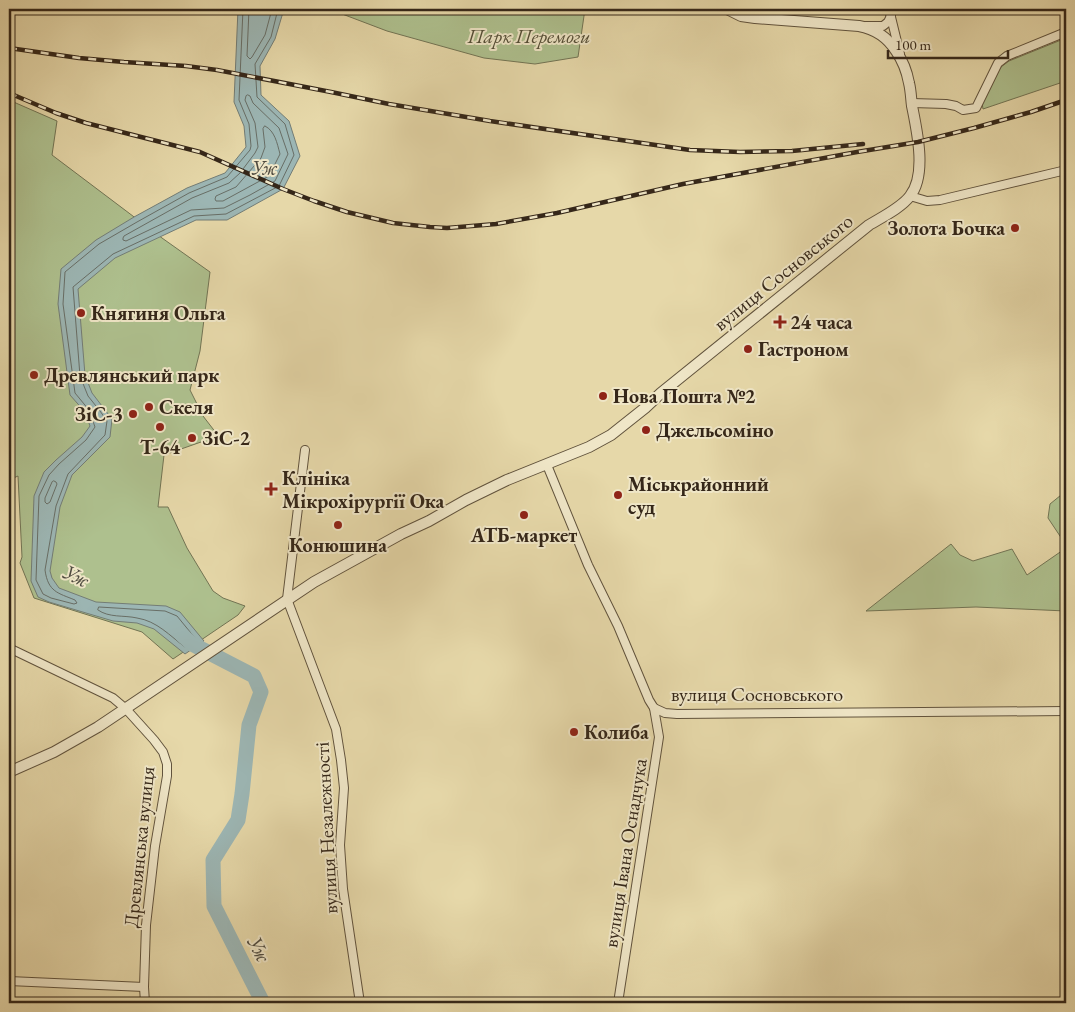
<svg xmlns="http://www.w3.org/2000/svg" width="1075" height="1012" viewBox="0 0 1075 1012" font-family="'EB Garamond',serif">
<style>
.green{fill:#aec08e;stroke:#727454}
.water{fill:#9cb6b4;stroke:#737d76}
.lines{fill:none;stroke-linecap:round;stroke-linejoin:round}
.shore{stroke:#686e66;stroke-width:1}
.river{stroke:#9cb6b4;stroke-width:15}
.minor-casing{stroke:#61533d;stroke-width:10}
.tertiary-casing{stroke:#61533d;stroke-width:12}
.minor{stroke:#efe6c7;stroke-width:8}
.tertiary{stroke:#efe6c7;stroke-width:10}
.rail-casing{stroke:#352719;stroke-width:4.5}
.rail{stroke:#efe6c7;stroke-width:2.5;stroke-dasharray:8;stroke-linecap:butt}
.poi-dot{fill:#8f2418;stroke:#efe6c7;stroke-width:2}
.labels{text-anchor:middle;stroke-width:4;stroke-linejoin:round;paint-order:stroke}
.park-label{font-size:20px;font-style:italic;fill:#534d36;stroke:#efe6c7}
.poi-label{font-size:20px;font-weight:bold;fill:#352719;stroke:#efe6c7;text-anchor:start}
.street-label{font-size:20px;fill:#352719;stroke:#efe6c7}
.water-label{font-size:21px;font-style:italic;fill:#4f4b40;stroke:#efe6c7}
</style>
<rect width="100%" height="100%" fill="#e6d8a9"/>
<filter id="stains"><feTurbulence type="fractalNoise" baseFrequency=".004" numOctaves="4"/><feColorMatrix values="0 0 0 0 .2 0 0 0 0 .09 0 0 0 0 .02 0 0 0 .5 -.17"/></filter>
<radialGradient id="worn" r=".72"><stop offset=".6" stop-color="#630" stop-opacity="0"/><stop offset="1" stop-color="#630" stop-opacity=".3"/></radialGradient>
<g class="green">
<path d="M 329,9 L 585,9 L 578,57 L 535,64 L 484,58 L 387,31 Z"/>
<path d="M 1066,38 L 1066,81 L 983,109 L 982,103 L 993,77 L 1001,67 L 1009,61 Z"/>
<path d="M 9,100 L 57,121 L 52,155 L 162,238 L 210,272 L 200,351 L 190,390 L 203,416 L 220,438 L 218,446 L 201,442 L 164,455 L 158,507 L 168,507 L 187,548 L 213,591 L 223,598 L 245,606 L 238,615 L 173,659 L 142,632 L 34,598 L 20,563 L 22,557 L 18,476 L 9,480 Z"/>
<path d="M 1066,491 L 1066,545 L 1048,518 L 1050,504 Z"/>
<path d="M 951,544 L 960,555 L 973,561 L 1012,549 L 1027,575 L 1066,548 L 1066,611 L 976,607 L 866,611 Z"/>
</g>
<path class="water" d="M 238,9 L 284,9 L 275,39 L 260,66 L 261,95 L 289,121 L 300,156 L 283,189 L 227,220 L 196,220 L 115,258 L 78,289 L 85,375 L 92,393 L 112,419 L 110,437 L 72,475 L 60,507 L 50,571 L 52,578 L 59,588 L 96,602 L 166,606 L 180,612 L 204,641 L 185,654 L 154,629 L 137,623 L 113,621 L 49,602 L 38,597 L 31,581 L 34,496 L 44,472 L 56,460 L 82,437 L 90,426 L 85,412 L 70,395 L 58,304 L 61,269 L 96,240 L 134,217 L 187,188 L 225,173 L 246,147 L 244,126 L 234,102 Z"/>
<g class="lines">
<g class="shore">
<path d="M 243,9 L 239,100 L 249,124 L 251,146 L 250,150 L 227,177 L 189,193 L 137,222 L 99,244 L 65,272 L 63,304 L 75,393 L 89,410 L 95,427 L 86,440 L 59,464 L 49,475 L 39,496 L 36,580 L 43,594 L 51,598 L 74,604 L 77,603 L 75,600 C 58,593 48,592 45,570 L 56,506 L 68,474 L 105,435 L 107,421 L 100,411 L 88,396 L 80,376 L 73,287 L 113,254 L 194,216 L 226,214 L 279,186 L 294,155 L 285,124 L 257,97 L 255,64 L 271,37 L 278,9"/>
<path d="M 249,9 L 247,56 L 250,59 L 252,57 L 265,35 L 272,9"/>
<path d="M 248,95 L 250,96 L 253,103 L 279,128 L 288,154 L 275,181 L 250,195 L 224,208 L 191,210 L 126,241 L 123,240 L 123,238 L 124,236 L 192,198 L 229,183 L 240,173 L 255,153 L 258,147 L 255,123 L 245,100 L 246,96 Z"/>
<path d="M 265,126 C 275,131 277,143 280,154 L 269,176 L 223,201 L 216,201 L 215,199 L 216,196 L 236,187 L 261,158 L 265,147 L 263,129 Z"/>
<path d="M 54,481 L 56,482 L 57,484 L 50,502 L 47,504 L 45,502 L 45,498 L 52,482 Z"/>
<path d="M 99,607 L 165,611 L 177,616 L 195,638 L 196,641 L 185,647 C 170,636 157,621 137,618 C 124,615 109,618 98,610 Z"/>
</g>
<path class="river" d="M 181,634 L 192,644 L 254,676 L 261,692 L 249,725 L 242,794 L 238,820 L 213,860 L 214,906 L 263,1003"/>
<g class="minor-casing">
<g id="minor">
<path d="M 889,9 L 900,54"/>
<path d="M 866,26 L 883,26 L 888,22 L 891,16"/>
<path d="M 912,103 L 946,104 L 956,106 L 963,110 L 976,108 L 998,63 L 1007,56 L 1066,32"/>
<path d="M 910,196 L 927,201 L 940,200 L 1066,170"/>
<path d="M 305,450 L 287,599 L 336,729 L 341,760 L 344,788 L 340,845 L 343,889 L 360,1003"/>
<path d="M 547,465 L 588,565 L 618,626 L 649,700 L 654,708 L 665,713 L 677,714 L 1066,711"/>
<path d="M 9,648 L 113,698 L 126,709 L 154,740 L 163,752 L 167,764 L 167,776 L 155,846 L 146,925 L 144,987 L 145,1003"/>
<path d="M 9,981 L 144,987"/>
<path d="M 618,1003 L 659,737 L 654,708"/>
</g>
</g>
<g class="tertiary-casing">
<path id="tertiary" d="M 9,772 L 54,752 L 98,727 L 314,582 L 401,534 L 429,521 L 466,500 L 507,480 L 589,447 L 611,435 L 645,408 L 661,393 L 869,225 C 882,217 901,208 910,196 C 927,175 917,131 912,106 C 911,99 911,91 909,83 C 907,72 903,61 896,51 C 888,38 875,29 859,26 L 755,18 L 741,16 L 727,9"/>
</g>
<use href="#minor" class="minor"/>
<use href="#tertiary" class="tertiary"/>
<g class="rail-casing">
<g id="rail">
<path d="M 9,48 L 79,58 L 124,62 L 186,66 L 217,70 L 331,92 L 389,104 L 490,121 L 690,150 L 740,152 L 792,151 L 863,144"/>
<path d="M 9,93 L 56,113 L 86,123 L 200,152 L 283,189 L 314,201 L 347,212 L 393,223 L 430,227 L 447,228 L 496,224 L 557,213 L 683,184 L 857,152 L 918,142 L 974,128 L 1031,112 L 1066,100"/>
</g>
</g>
<use href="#rail" class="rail"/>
</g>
<g class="poi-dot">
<circle cx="1015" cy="228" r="5"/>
<circle cx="81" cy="313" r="5"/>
<path d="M777.5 314.5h5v5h5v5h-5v5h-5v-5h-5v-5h5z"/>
<circle cx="748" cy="349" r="5"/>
<circle cx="34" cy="375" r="5"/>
<circle cx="603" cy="396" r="5"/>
<circle cx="149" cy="407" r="5"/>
<circle cx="133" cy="414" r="5"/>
<circle cx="160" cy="427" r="5"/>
<circle cx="646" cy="430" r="5"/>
<circle cx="192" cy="438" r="5"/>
<path d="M268.5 481.5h5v5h5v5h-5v5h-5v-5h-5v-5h5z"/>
<circle cx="618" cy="495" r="5"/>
<circle cx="524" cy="515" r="5"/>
<circle cx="338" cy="525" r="5"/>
<circle cx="574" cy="732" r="5"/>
</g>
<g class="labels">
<g class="park-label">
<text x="529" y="43">Парк Перемоги</text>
</g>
<g class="poi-label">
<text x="1005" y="235" text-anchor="end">Золота Бочка</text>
<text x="91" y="320">Княгиня Ольга</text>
<text x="790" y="329">24 часа</text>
<text x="758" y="356">Гастроном</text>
<text x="44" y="382">Древлянський парк</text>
<text x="613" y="403">Нова Пошта №2</text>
<text x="159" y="414">Скеля</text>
<text x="123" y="421" text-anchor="end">ЗіС-3</text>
<text x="656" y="437">Джельсоміно</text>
<text x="202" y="445">ЗіС-2</text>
<text x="160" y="454" text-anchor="middle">Т-64</text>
<text x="282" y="485">Клініка<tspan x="282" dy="23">Мікрохірургії Ока</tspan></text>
<text x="628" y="491">Міськрайонний<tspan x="628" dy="23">суд</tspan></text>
<text x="524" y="542" text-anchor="middle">АТБ-маркет</text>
<text x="338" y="552" text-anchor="middle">Конюшина</text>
<text x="584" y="739">Колиба</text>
</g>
<g class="street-label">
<text transform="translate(783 272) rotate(-39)" y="7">вулиця Сосновського</text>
<text x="757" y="701">вулиця Сосновського</text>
<text transform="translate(326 828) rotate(-93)" y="7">вулиця Незалежності</text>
<text transform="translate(139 847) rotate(-84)" y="7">Древлянська вулиця</text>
<text transform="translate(625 853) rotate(-81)" y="7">вулиця Івана Оснадчука</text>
</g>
<g class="water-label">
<text x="264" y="175">Уж</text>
<text transform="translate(76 576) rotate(26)" y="7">Уж</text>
<text transform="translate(259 949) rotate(63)" y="7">Уж</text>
</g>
</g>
<rect width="1075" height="1012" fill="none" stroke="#e6d8a9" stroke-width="30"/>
<rect x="10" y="10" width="1055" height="992" fill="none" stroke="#352719" stroke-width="2.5"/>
<rect x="15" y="15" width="1045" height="982" fill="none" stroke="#352719"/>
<path d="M888 50v8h120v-8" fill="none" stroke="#352719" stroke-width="2.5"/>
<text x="895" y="50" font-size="15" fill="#352719" stroke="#efe6c7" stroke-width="4" paint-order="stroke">100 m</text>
<rect width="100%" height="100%" filter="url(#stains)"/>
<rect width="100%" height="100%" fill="url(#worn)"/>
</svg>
